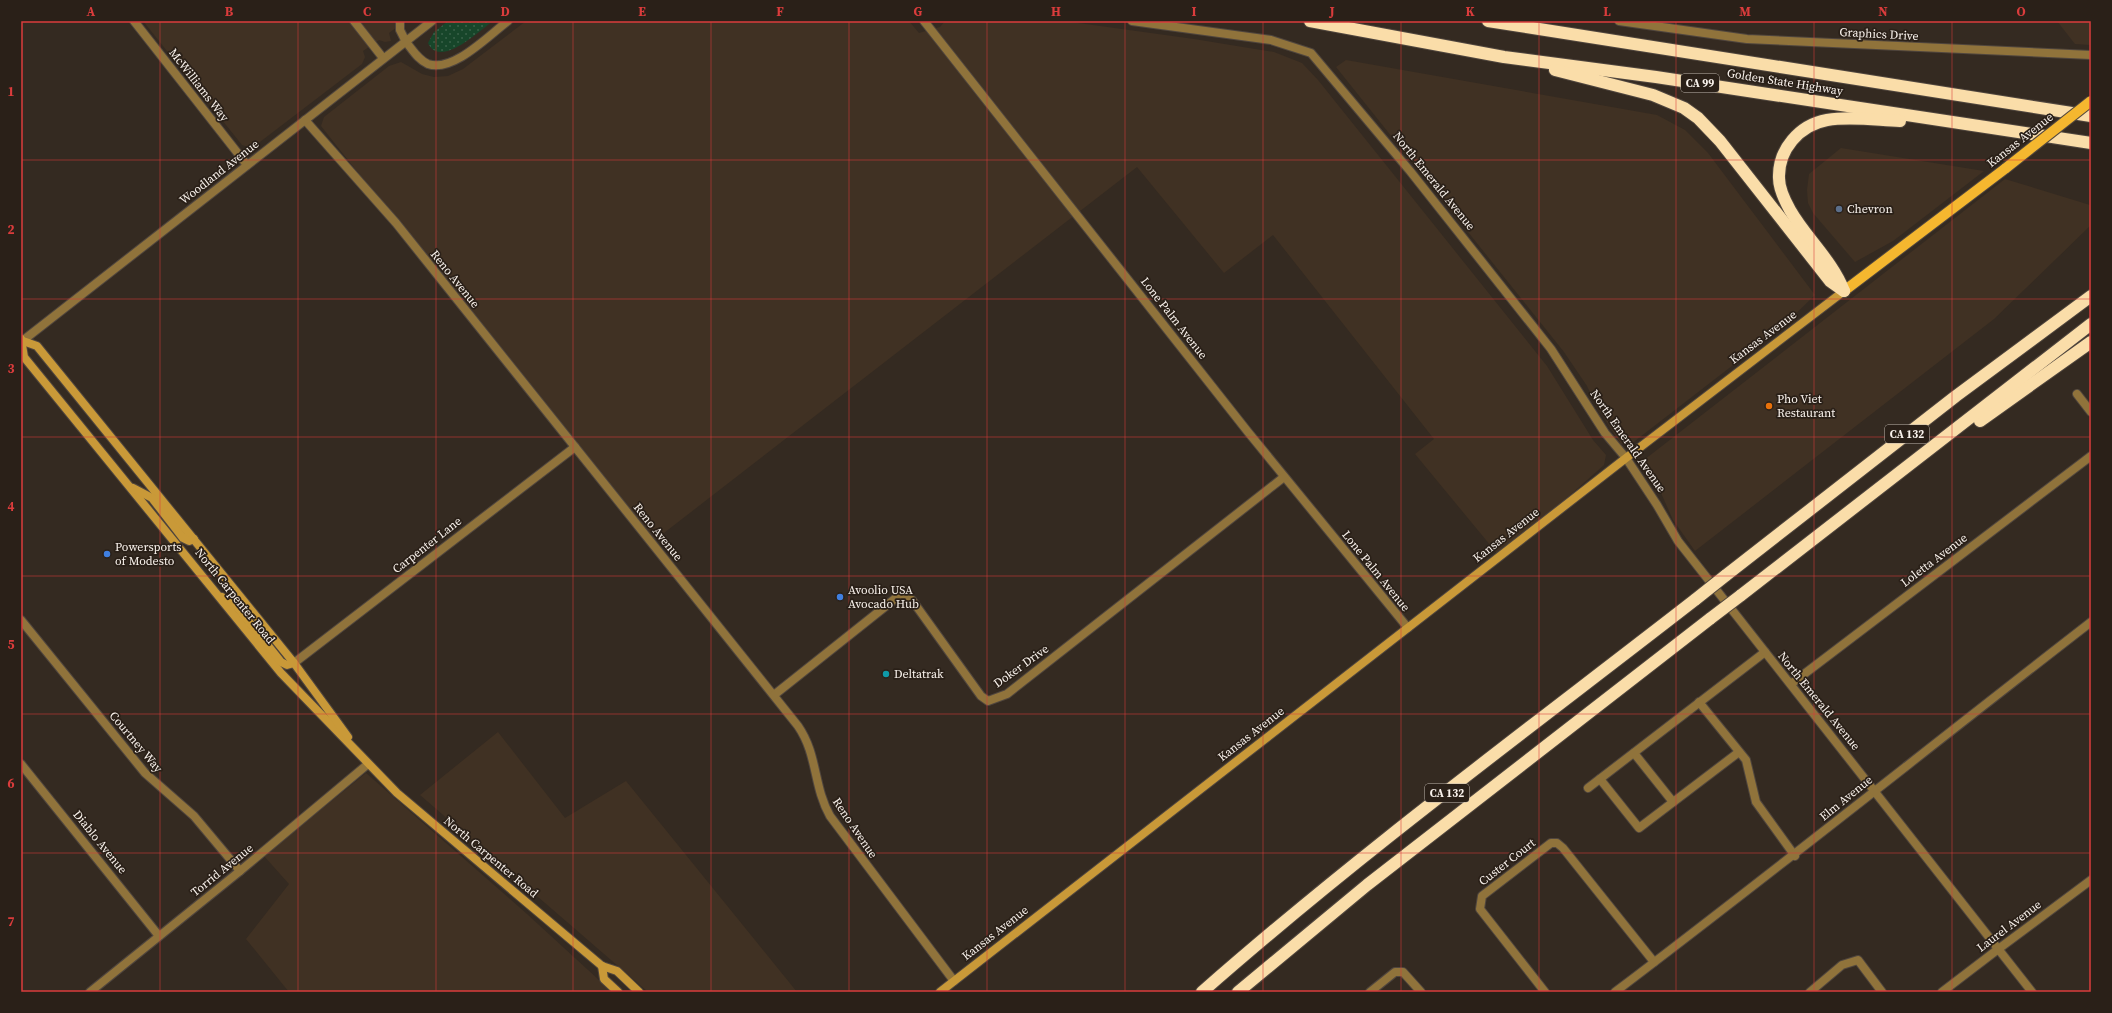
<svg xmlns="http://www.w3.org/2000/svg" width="2112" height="1013" viewBox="0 0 2112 1013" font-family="'Source Serif 4',serif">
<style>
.built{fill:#403123}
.grass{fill:url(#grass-dots)}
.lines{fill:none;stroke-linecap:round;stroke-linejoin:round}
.minor-casing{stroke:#50463e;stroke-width:10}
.tertiary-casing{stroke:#50463e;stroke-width:10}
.secondary-casing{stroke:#50463e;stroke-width:10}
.primary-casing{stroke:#50463e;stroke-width:12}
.motorway-casing{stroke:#50463e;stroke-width:14}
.minor{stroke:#90733b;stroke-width:8}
.tertiary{stroke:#90733b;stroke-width:8}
.secondary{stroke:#c99938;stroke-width:8}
.primary{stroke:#f5b72f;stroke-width:10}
.motorway{stroke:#fadda9;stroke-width:12}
.primary-bridge-casing{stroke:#50463e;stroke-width:12;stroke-linecap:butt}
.motorway-bridge-casing{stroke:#50463e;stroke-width:14;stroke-linecap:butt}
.primary-bridge{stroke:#f5b72f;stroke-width:10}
.motorway-bridge{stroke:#fadda9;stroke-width:12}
.grid{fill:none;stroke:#da3c3c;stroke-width:1;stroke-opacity:0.55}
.service-dot{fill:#5c6f8a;stroke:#2a2018;stroke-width:1.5}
.food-dot{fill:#e8710a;stroke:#2a2018;stroke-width:1.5}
.shop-dot{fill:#3f7fe0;stroke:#2a2018;stroke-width:1.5}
.culture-dot{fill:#0f9aa8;stroke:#2a2018;stroke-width:1.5}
.labels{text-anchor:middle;stroke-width:3.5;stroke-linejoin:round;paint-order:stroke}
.shield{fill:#2a2018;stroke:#bcb4ad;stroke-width:1}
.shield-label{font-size:11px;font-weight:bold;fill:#faf3ed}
.street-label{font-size:12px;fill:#faf3ed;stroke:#2a2018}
.poi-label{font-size:12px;fill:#faf3ed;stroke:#2a2018;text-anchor:start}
.neatline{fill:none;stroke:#da3c3c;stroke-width:1.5}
.grid-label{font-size:13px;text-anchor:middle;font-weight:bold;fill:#da3c3c}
</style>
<defs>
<pattern id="grass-dots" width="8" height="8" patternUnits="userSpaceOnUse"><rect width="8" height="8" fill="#17462a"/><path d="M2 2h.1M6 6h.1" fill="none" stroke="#3a6149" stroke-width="1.8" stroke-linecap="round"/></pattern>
</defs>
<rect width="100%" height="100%" fill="#342a21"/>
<g class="built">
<path d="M 143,21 L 405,21 L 389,33 L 391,41 L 385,42 L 379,40 L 363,51 L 365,57 L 362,64 L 252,148 L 242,145 Z"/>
<path d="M 526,21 L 909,21 L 919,33 L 940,27 L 945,21 L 1064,21 L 1194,39 L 1274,52 L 1302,63 L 1318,80 L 1547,366 L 1593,440 L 1606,455 L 1604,465 L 1500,557 L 1415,454 L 1434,439 L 1273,235 L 1224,273 L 1137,167 L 651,543 L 321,126 L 324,117 L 389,66 L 401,62 L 422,74 L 434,77 L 448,76 L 463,69 Z"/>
<path d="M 2057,21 L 2091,21 L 2091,45 L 2075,44 Z"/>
<path d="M 1346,60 L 1657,115 L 1685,130 L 1708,153 L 1815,295 L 1781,328 L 1631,444 L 1621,444 L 1597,407 L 1587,386 L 1564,352 L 1336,67 Z"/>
<path d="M 1841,148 L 1984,171 L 1893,241 L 1855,262 L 1813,213 L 1808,203 L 1807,190 L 1809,174 Z"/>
<path d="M 2005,179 L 2090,205 L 2090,226 L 1994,319 L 1695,551 L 1673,520 L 1661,493 L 1643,470 L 1644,460 Z"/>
<path d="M 498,732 L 565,818 L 626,781 L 797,992 L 648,992 L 420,795 Z"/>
<path d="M 366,773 L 527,914 L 612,992 L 289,992 L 246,939 L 289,884 L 264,856 Z"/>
</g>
<path class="grass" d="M 448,21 L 493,21 C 479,31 440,69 428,43 L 434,32 Z"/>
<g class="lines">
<g class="minor-casing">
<g id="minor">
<path d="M 134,21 L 247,165"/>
<path d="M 354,21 L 383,58"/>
<path d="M 400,21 L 400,30 L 406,42"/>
<path d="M 924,21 L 1248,432 L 1408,628"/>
<path d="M 1619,21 L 1747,39 L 2091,55"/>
<path d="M 305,120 L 396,223 L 798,726 C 818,755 813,786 830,816 L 954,981"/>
<path d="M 2077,394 L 2091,412"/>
<path d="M 21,620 L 145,773 L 194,816 L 240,871"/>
<path d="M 294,663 L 575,447"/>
<path d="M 1791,684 L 2091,456"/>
<path d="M 774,695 L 896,598 L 905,596 L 912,600 L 981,696 L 988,701 L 1007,694 L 1284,477"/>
<path d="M 1699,702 L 1746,760 L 1756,802 L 1795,856"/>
<path d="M 1634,753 L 1673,802"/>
<path d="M 21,764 L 159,936"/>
<path d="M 1600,779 L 1639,828 L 1739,752"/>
<path d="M 1588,788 L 1765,652"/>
<path d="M 90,992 L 240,871 L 368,764"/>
<path d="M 1370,992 L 1395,972 L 1403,972 L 1421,992"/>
<path d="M 1545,992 L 1480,909 L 1482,896 L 1551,843 L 1557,843 L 1563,848 L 1654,962"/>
<path d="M 1615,992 C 1775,871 1932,745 2091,622"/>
<path d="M 1810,992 L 1842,965 L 1858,960 L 1882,992"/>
<path d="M 1942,992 L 1997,950"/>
</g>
</g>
<g class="tertiary-casing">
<g id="tertiary">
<path d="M 1132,21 L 1271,40 L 1311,53 L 1410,171 L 1551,349 L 1605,433 L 1626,458 L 1657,505 L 1678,541 L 2032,992"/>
<path d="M 406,42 C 412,49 418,60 428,64 C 453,73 489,35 508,21"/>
<path d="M 21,342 L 432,21"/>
<path d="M 1997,950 L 2091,880"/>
</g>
</g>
<g class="secondary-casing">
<g id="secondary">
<path d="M 21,339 L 24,357 L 281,673 L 397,793 L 602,966 L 617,971 L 639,992"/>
<path d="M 23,341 L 37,346 L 294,663 L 348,737"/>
<path d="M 133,488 L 152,498 L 183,538 L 189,541 L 194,539"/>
<path d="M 222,597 L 237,607 L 281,662 L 287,665 L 294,663"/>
<path d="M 602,966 L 604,979 L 618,992"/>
<path d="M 940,992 L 1626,458 L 1844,291"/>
</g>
</g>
<g class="primary-casing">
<path id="primary" d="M 1844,291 L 2006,168"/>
</g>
<g class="motorway-casing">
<g id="motorway">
<path d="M 1310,21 L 1504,57 L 1656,77 L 2091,143"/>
<path d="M 1488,21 L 2091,116"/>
<path d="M 1555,70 L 1653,95 L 1684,108 L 1698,118 L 1720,141 L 1830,281 L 1844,291"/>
<path d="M 1844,291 C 1832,260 1806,238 1790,210 C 1785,201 1779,189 1779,178 C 1778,150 1799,125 1827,120 C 1850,116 1876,120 1900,121"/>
<path d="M 1980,421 L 2091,342"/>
<path d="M 1725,576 L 1956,396 L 2091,296"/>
<path d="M 1740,596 L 2091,324"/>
<path d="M 1202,992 C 1360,853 1530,728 1696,599"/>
<path d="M 1238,992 L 1367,885 L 1711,618"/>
</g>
</g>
<use href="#minor" class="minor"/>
<use href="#tertiary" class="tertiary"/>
<use href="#secondary" class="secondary"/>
<use href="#primary" class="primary"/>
<use href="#motorway" class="motorway"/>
<g class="primary-bridge-casing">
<path id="primary-bridge" d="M 2006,168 L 2091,101"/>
</g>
<g class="motorway-bridge-casing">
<g id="motorway-bridge">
<path d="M 1696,599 L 1725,576"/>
<path d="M 1711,618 L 1740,596"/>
</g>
</g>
<use href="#primary-bridge" class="primary-bridge"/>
<use href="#motorway-bridge" class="motorway-bridge"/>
</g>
<path class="grid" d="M 160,21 L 160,992M 298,21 L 298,992M 436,21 L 436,992M 573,21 L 573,992M 711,21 L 711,992M 849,21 L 849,992M 987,21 L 987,992M 1125,21 L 1125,992M 1263,21 L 1263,992M 1401,21 L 1401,992M 1539,21 L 1539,992M 1676,21 L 1676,992M 1814,21 L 1814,992M 1952,21 L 1952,992M 21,160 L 2091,160M 21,299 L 2091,299M 21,437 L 2091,437M 21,576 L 2091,576M 21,714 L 2091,714M 21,853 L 2091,853"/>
<circle class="service-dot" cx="1839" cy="209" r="4"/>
<circle class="food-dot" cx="1769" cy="406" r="4"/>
<g class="shop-dot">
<circle cx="107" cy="554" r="4"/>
<circle cx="840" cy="597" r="4"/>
</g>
<circle class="culture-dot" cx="886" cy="674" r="4"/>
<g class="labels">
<g class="shield">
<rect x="1681" y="74" width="38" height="18" rx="3"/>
<rect x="1885" y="425" width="44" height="18" rx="3"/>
<rect x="1425" y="784" width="44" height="18" rx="3"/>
</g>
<g class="shield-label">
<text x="1700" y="87">CA 99</text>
<text x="1907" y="438">CA 132</text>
<text x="1447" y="797">CA 132</text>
</g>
<g class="street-label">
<text transform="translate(1879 34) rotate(3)" y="4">Graphics Drive</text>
<text transform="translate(1785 82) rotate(9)" y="4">Golden State Highway</text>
<text transform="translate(199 85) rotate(52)" y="4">McWilliams Way</text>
<text transform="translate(2020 140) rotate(-38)" y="4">Kansas Avenue</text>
<text transform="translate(219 172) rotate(-38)" y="4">Woodland Avenue</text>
<text transform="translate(1434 181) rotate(51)" y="4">North Emerald Avenue</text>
<text transform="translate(455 279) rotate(51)" y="4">Reno Avenue</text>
<text transform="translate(1174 318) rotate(52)" y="4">Lone Palm Avenue</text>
<text transform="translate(1763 337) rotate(-37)" y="4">Kansas Avenue</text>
<text transform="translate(1628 441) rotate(55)" y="4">North Emerald Avenue</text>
<text transform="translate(658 532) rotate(51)" y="4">Reno Avenue</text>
<text transform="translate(1506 535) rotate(-38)" y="4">Kansas Avenue</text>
<text transform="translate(427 545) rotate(-38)" y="4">Carpenter Lane</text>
<text transform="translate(1934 560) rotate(-37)" y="4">Loletta Avenue</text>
<text transform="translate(1376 571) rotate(51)" y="4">Lone Palm Avenue</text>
<text transform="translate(235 596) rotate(51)" y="4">North Carpenter Road</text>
<text transform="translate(1021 666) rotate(-36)" y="4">Doker Drive</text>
<text transform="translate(1819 701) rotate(51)" y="4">North Emerald Avenue</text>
<text transform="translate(1251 734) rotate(-38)" y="4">Kansas Avenue</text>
<text transform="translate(136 742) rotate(50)" y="4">Courtney Way</text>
<text transform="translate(1846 798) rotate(-39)" y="4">Elm Avenue</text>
<text transform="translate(855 828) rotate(56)" y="4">Reno Avenue</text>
<text transform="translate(100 842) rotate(51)" y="4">Diablo Avenue</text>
<text transform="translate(491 857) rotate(40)" y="4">North Carpenter Road</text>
<text transform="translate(1507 862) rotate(-38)" y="4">Custer Court</text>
<text transform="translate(222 870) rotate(-39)" y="4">Torrid Avenue</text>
<text transform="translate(2009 926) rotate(-37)" y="4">Laurel Avenue</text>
<text transform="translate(995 933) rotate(-38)" y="4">Kansas Avenue</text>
</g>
<g class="poi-label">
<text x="1847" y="213">Chevron</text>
<text x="1777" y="403">Pho Viet<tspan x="1777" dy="14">Restaurant</tspan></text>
<text x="115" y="551">Powersports<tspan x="115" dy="14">of Modesto</tspan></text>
<text x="848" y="594">Avoolio USA<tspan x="848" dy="14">Avocado Hub</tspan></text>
<text x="894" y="678">Deltatrak</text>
</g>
</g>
<rect width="2112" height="1013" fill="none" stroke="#2a2018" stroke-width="44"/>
<rect x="22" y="22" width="2068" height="969" class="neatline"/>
<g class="grid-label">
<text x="91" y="16">A</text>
<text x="229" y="16">B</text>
<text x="367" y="16">C</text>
<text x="505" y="16">D</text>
<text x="642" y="16">E</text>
<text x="780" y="16">F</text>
<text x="918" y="16">G</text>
<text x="1056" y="16">H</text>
<text x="1194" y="16">I</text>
<text x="1332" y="16">J</text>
<text x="1470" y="16">K</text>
<text x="1607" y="16">L</text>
<text x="1745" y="16">M</text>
<text x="1883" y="16">N</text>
<text x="2021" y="16">O</text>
<text x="11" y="96">1</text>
<text x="11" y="234">2</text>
<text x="11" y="373">3</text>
<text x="11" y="511">4</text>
<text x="11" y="649">5</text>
<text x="11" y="788">6</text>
<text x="11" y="926">7</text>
</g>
</svg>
